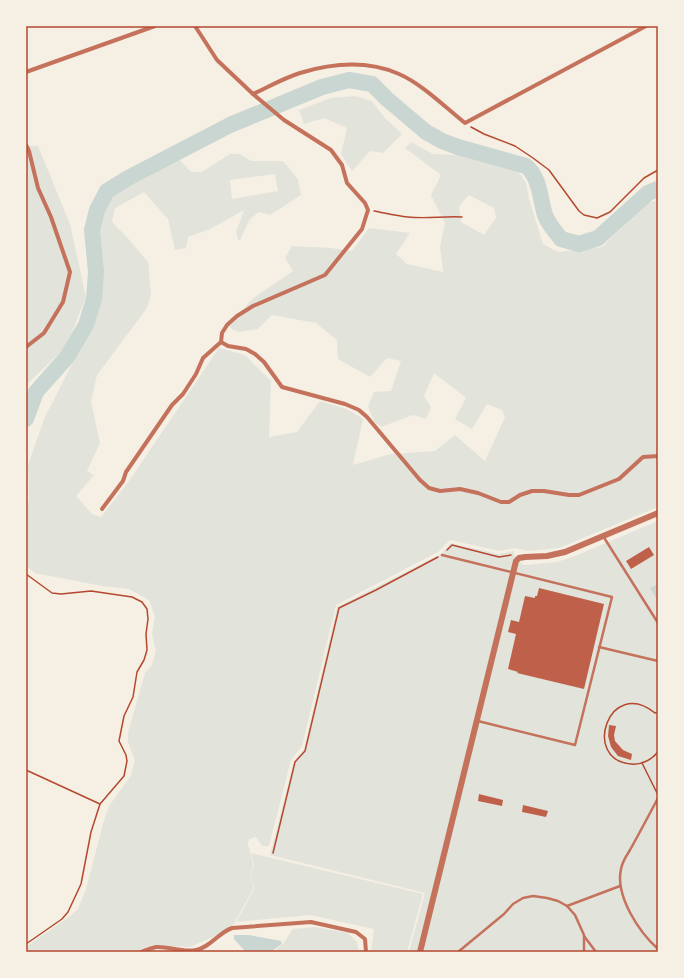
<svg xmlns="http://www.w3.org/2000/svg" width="684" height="978" viewBox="0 0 684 978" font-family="Barlow,sans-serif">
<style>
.green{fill:#e2e4dc;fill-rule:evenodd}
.water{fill:#c9d6d2}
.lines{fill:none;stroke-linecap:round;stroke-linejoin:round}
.river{stroke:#c9d6d2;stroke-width:16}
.building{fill:#bf614a}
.path{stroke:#b5482f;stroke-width:1.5}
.service{stroke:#c5725c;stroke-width:2.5}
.minor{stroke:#c5725c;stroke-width:4}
.tertiary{stroke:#c5725c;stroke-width:6}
.neatline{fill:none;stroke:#b5482f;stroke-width:1.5}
</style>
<rect width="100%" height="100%" fill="#f6efe4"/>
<g class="green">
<path d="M 356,96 L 372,101 L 384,117 L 402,134 L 383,153 L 370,151 L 352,171 L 341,154 L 347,128 L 324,118 L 304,124 L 299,110 L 331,98 Z"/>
<path d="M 411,142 L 433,154 L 459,155 L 518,171 L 526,183 L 529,199 L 543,244 L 558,252 L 602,247 L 647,203 L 658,200 L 658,507 L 559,548 L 527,551 L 516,548 L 499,551 L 450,540 L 438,552 L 336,605 L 302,746 L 291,760 L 269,846 L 262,846 L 256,837 L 249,839 L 248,844 L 253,864 L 250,878 L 254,888 L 233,925 L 213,937 L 190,947 L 152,945 L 135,952 L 26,952 L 26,947 L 70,916 L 78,909 L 86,889 L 103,824 L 109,806 L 130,777 L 135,761 L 128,742 L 128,732 L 145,673 L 152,665 L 156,651 L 152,634 L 155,616 L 149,600 L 129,589 L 102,586 L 35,573 L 26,566 L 26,509 L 29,499 L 28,465 L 44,419 L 79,350 L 101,299 L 97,230 L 110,194 L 178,158 L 191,172 L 202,172 L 230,154 L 240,154 L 251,161 L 283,161 L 298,179 L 301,195 L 270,215 L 259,212 L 250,219 L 240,240 L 238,240 L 236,232 L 244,210 L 210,229 L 188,237 L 186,248 L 175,250 L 168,219 L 144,192 L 115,208 L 112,222 L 126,236 L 148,262 L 151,295 L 147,308 L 97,375 L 91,402 L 100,443 L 87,471 L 94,475 L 76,496 L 92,514 L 101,517 L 129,481 L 219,348 L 245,355 L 271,381 L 269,437 L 297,432 L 320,401 L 347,409 L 363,419 L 353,465 L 391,454 L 435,451 L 455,435 L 485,461 L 505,417 L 502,410 L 487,404 L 472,429 L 455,419 L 466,398 L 434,373 L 424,396 L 431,407 L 426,419 L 413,415 L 381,427 L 374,421 L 368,406 L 374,392 L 391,391 L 401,361 L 387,358 L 370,377 L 338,359 L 337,340 L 316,323 L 272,315 L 258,329 L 238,332 L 229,327 L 252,299 L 293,271 L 285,258 L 292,246 L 331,248 L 352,251 L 369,228 L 410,233 L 396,254 L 407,264 L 443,272 L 440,247 L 445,223 L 431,195 L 441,175 L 405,148 ZM 275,174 L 278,191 L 232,199 L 230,180 ZM 469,195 L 494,208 L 496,218 L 484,235 L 461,222 L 459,206 Z"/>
<path d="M 26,146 L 38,146 L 70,224 L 86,297 L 66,347 L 26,385 Z"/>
<path d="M 658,521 L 658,952 L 409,952 L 425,893 L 270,855 L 294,761 L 304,749 L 337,607 L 441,554 L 451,543 L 499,554 L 514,551 L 514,555 L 523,565 L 526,565 L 557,562 L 575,556 Z"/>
<path d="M 251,853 L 423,894 L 407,952 L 371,952 L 374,929 L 310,915 L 236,922 L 255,888 L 250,878 L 254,865 Z"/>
<path d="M 315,927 L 348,933 L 357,942 L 359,952 L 273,952 L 283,944 L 293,929 Z"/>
</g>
<g class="water">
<path d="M 658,584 L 658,601 L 650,588 Z"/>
<path d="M 234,935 L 249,935 L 281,941 L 282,944 L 270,952 L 246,952 L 234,939 Z"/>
</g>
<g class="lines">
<path class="river" d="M 26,419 L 36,392 L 67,357 L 86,325 L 94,299 L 96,272 L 92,230 L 97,210 L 107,191 L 128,178 L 230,125 L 322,87 L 349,80 L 372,84 L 387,99 L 426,132 L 442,141 L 458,147 L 526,166 C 540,177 540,199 545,215 C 548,224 556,232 561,239 L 579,244 L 598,238 L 648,193 L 658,189"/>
</g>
<g class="building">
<path d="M 649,547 L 654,555 L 631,569 L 626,561 Z"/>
<path d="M 539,588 L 604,604 L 584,689 L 517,673 L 518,672 L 508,669 L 516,634 L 508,632 L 511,620 L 519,622 L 525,596 L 535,598 L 535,596 L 537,596 Z"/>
<path d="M 609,725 L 616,726 L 614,735 L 615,741 L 623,750 L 632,754 L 631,760 L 618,756 L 611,747 L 608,736 Z"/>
<path d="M 479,794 L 503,800 L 502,806 L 478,801 Z"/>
<path d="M 523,805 L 548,811 L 546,817 L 522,812 Z"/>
</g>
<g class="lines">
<g class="path">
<path d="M 471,127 L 484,134 L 515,146 L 533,158 L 549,170 L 579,211 L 584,215 L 597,218 L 610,212 L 644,178 L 658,170"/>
<path d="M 374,211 C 385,213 396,216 408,217 C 426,219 444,216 462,217"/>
<path d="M 447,550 L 452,545 L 499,557 L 511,555"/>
<path d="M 26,574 L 52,593 L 61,594 L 91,591 L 132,597 L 142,602 L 147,609 L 148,619 L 146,634 L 147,650 L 144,660 L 137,672 L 133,697 L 124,716 L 119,741 L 126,755 L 127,761 L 124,776 L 100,804 L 91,832 L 81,884 L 68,912 L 62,919 L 26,944"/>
<path d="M 658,712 L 655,713 C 609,676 581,760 631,764 C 642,765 651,760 658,752"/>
<path d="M 642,763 L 657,793"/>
<path d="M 26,770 L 100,804"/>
<path d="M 273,853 L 295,762 L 305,751 L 339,608 L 376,590 L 438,557"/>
</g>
<g class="service">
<path d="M 603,536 L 658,623"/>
<path d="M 442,555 L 612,597 L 575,745 L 478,721"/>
<path d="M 599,647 L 658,661"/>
<path d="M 658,798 C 649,815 640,832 630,850 C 627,855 622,862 621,869 C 615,896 639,932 658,949"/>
<path d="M 567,906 L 620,886"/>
<path d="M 584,936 L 596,952"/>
<path d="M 458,952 L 504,914 L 513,904 L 523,898 L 533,896 L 547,898 L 558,901 L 567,906 L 575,915 L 584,935 L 584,952"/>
</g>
<g class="minor">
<path d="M 195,26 L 217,60 L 253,94 L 284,120 L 331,150 L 342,165 L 347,183 L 365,203 L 368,210 L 362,229 L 325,275 L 253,306 L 237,316 L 227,325 L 222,333 L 221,342 L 228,346 L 246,349 L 255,354 L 264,362 L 282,387 L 345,404 L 359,410 L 367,417 L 420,480 L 429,488 L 440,491 L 460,489 L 478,493 L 501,502 L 509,502 L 520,495 L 532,491 L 544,491 L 569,495 L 579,495 L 619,479 L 643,457 L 658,456"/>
<path d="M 26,72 L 155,26"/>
<path d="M 253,94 C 268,87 284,78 300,73 C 333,63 367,60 399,74 C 422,84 445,107 465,123 L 646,26"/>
<path d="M 26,145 L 29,151 L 38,188 L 51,217 L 70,272 L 63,302 L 44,333 L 26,347"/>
<path d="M 102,509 L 123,481 L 126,472 L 172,405 L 183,394 L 196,374 L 203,358 L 221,342"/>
<path d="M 141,952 C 146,950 151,948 156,947 C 169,946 182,953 196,950 C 211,947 218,933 232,928 L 311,922 L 356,932 L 365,939 L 366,952"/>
</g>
<path class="tertiary" d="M 420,952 L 516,561 L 519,558 L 525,557 L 547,556 L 565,552 L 658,513"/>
</g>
<rect width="684" height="978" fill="none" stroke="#f6efe4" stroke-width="54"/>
<rect x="27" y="27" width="630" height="924" class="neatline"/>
</svg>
